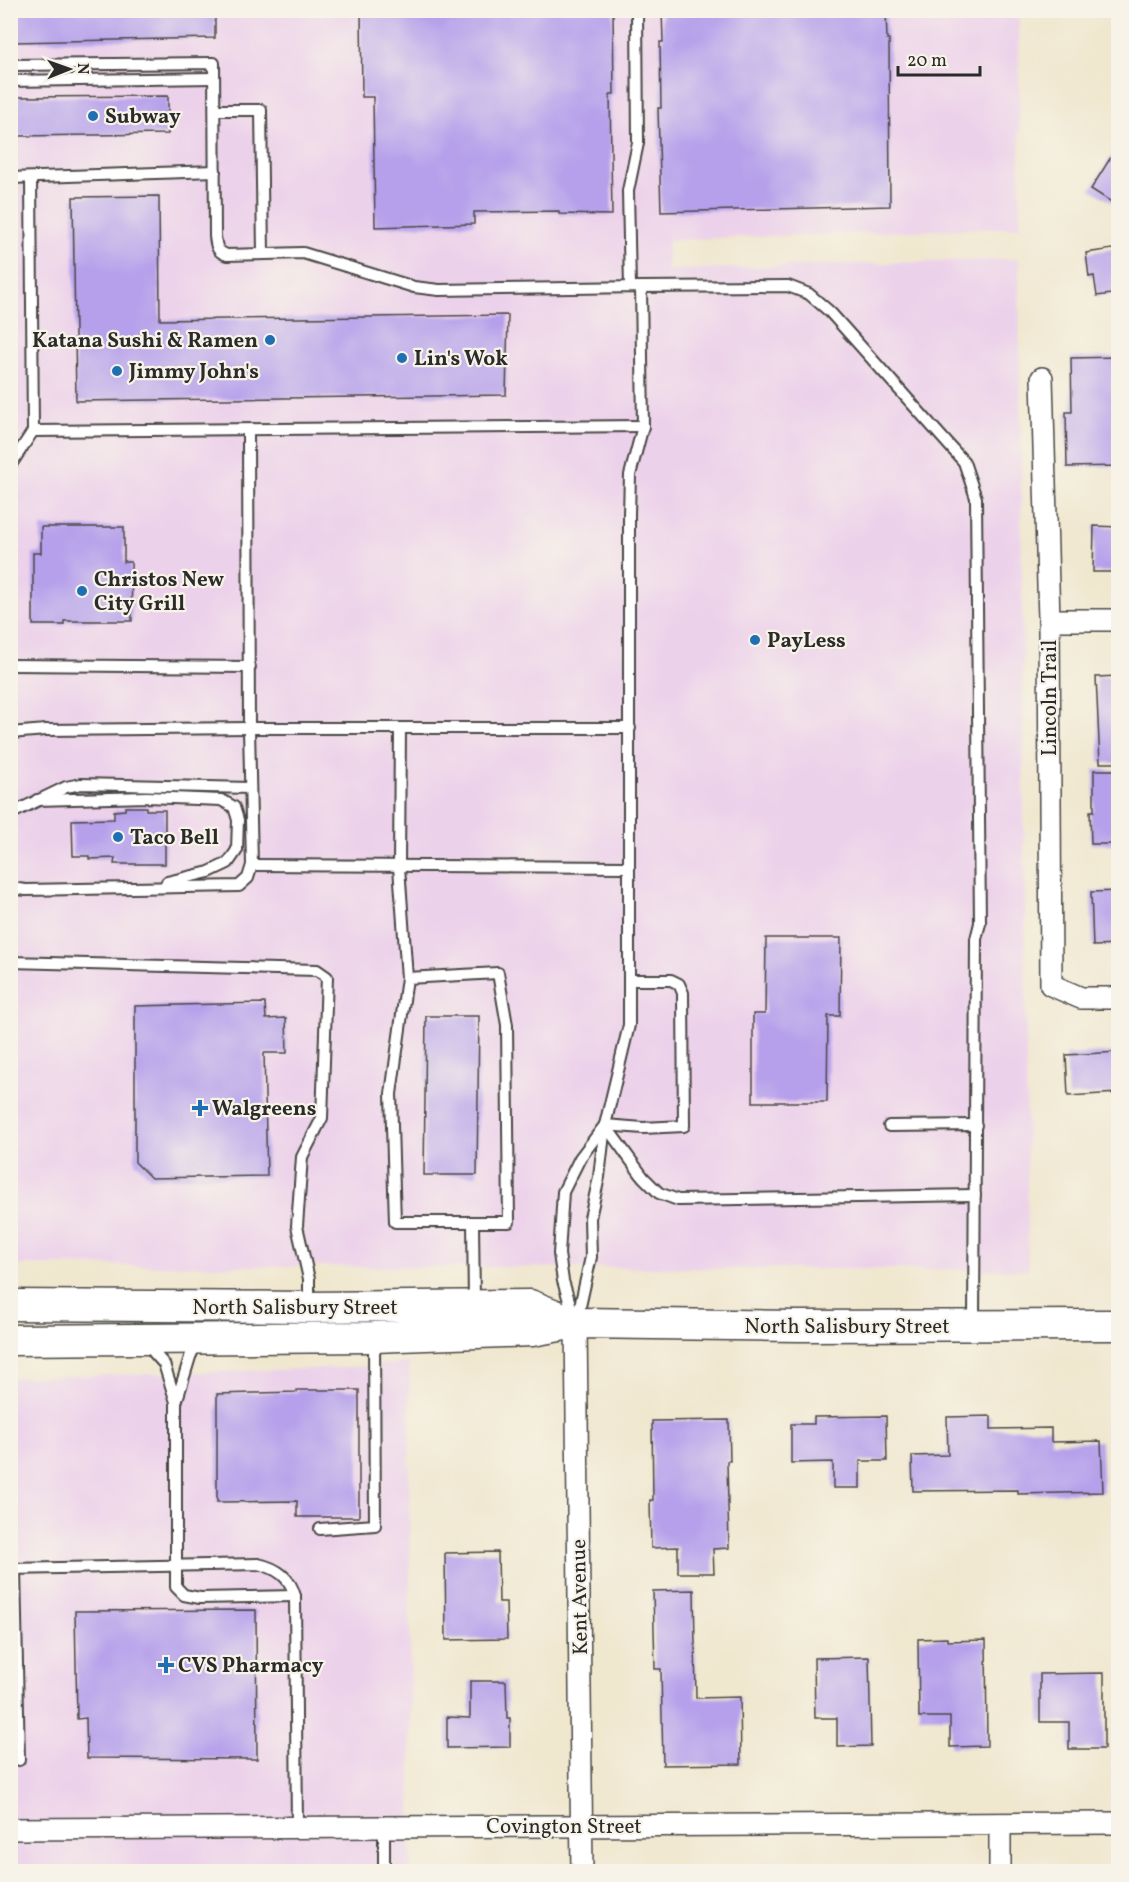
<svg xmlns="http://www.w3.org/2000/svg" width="1129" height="1882" viewBox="0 0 1129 1882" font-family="Vollkorn,serif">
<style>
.built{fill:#ecd1ea}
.building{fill:#b6a0eb}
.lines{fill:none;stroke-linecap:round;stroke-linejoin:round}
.lane-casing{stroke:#494744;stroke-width:14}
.street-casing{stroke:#494744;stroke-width:24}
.secondary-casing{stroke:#494744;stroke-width:33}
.lane{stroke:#fff;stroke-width:10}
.street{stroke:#fff;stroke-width:21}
.secondary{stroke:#fff;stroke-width:30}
.poi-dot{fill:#1f6fb2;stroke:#f7f3e8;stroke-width:2}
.labels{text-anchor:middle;stroke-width:4.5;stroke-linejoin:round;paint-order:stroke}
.poi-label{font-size:21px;font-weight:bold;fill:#2b2b2b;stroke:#f7f3e8;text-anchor:start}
.street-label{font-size:21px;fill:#2b2b2b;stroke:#f7f3e8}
</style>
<rect width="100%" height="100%" fill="#f7f3e8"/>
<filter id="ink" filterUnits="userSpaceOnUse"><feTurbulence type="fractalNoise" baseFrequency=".0167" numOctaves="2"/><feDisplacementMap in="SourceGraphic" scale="12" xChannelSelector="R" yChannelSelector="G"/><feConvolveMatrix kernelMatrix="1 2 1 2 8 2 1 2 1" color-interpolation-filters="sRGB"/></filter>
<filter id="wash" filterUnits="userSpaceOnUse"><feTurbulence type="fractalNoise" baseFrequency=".008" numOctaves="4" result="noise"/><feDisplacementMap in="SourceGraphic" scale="24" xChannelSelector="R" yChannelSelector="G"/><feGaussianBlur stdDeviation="1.35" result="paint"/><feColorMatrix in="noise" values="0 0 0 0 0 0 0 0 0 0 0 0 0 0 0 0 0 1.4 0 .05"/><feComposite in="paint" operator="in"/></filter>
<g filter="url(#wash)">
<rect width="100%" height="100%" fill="#f0e7cf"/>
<g class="built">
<path d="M 11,11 L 1019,11 L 1020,227 L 668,240 L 667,270 L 1019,259 L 1028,1270 L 14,1265 L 11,1261 Z"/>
<path d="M 409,1363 L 411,1871 L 11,1871 L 10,1378 L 337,1368 Z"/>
</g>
<g id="blocks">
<g class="building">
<path d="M 14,10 L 215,10 L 215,38 L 14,42 Z"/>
<path d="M 361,10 L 613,10 L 614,94 L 610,94 L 612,215 L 559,214 L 559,211 L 474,212 L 474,224 L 375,227 L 373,97 L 362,97 Z"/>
<path d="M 662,10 L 886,10 L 887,39 L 889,39 L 890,206 L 661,212 L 658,108 L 661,108 L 660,42 L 663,42 Z"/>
<path d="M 168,96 L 168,134 L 18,136 L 18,97 Z"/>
<path d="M 1119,144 L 1119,207 L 1091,189 Z"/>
<path d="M 159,196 L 160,320 L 508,315 L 506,395 L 76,401 L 73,197 Z"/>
<path d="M 1119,248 L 1119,293 L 1097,296 L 1094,276 L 1089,277 L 1086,253 Z"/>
<path d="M 1119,357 L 1119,466 L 1067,467 L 1066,412 L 1072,412 L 1071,358 Z"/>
<path d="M 1094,526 L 1119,527 L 1119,572 L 1093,572 Z"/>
<path d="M 41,527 L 124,527 L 124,562 L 131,562 L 132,621 L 64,621 L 64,625 L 33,625 L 33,553 L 41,553 Z"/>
<path d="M 1119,676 L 1119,763 L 1100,763 L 1096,677 Z"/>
<path d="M 1094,770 L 1119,770 L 1119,844 L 1091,844 L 1090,811 L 1094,811 Z"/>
<path d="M 125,807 L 146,807 L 146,810 L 165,810 L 165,864 L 114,864 L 115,858 L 89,859 L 89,856 L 73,856 L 72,820 L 114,819 L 114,811 L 125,810 Z"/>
<path d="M 1119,891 L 1119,945 L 1093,946 L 1091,892 Z"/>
<path d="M 766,938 L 841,938 L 840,1016 L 828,1016 L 827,1102 L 753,1102 L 753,1014 L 765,1014 Z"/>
<path d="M 265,1003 L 266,1019 L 286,1018 L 287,1053 L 264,1053 L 267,1176 L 151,1178 L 135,1162 L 135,1006 Z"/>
<path d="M 426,1016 L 479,1016 L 477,1175 L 424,1175 Z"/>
<path d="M 1119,1052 L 1119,1093 L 1068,1096 L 1066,1055 Z"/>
<path d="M 297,1390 L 359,1390 L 359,1517 L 297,1517 L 297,1501 L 217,1502 L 217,1394 L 297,1392 Z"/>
<path d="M 886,1416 L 887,1461 L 860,1461 L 860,1488 L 833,1488 L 833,1462 L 791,1463 L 791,1424 L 814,1424 L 814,1417 Z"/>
<path d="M 991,1416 L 991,1429 L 1051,1428 L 1051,1442 L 1101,1441 L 1103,1492 L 1018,1494 L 1018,1490 L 913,1491 L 912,1456 L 948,1455 L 947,1417 Z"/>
<path d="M 729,1420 L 730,1461 L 727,1461 L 729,1548 L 713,1549 L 714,1573 L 678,1573 L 678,1547 L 651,1548 L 650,1500 L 653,1500 L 652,1421 Z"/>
<path d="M 498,1552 L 499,1602 L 506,1602 L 507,1639 L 446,1640 L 445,1553 Z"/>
<path d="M 694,1590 L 696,1698 L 740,1697 L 741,1764 L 663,1765 L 661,1669 L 655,1669 L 653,1591 Z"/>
<path d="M 256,1610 L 257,1759 L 87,1758 L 86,1718 L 77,1719 L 75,1611 Z"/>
<path d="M 947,1638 L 947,1641 L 986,1640 L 987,1746 L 950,1747 L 950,1717 L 919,1717 L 918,1639 Z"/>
<path d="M 869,1657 L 871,1746 L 837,1747 L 837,1718 L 815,1718 L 814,1658 Z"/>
<path d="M 1104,1673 L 1104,1749 L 1069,1749 L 1069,1722 L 1040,1722 L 1040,1674 Z"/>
<path d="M 470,1681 L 506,1681 L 507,1718 L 510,1718 L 510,1747 L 447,1748 L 447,1717 L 470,1718 Z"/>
</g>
</g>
</g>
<g filter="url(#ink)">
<use href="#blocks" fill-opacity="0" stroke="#494744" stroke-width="1.5"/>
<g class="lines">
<g class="lane-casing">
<g id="lane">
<path d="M 10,65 L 214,63 L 215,236 C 216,246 217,252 227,255 L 303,253 L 414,287 L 439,290 L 641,287 L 643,426 L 630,475 L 629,514 L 629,1025 L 605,1125 L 599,1177 L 590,1218 L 591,1257 L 577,1320"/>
<path d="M 10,81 L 214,78"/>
<path d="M 215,110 L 261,110 L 263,253"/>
<path d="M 10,178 L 215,171"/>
<path d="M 630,287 L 628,191 L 638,143 L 637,10"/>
<path d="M 641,287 L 788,286 L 809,294 L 830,312 L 964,462 L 976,498 L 980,923 L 976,939 L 974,1325"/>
<path d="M 33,431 L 643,426"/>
<path d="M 10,466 L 33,431 L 31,178"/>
<path d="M 10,665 L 250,667"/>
<path d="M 400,728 L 399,867 L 407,978"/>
<path d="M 10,733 L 46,730 L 249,728 L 630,728"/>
<path d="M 37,800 L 147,797 L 221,800 L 234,807 L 238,820 L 237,850 L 228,863 L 209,872 L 167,882"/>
<path d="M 10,814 L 66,787 L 81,784 L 250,788"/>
<path d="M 252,865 L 628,867"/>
<path d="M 10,888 L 26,890 L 239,886 L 248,878 L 252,865 L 249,728 L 248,431"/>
<path d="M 10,962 L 317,970 L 327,977 L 322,1118 L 302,1157 L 297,1226 L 309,1279 L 309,1307"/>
<path d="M 605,1125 L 643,1177 L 659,1193 L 678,1200 L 975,1195"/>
<path d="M 605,1125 L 643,1128 L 684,1126 L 683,993 L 679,984 L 671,980 L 629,980"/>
<path d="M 889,1126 L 976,1125"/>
<path d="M 473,1222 L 395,1222 L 391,1094 L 407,978 L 498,973 L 507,1025 L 509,1222 L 473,1222 L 474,1302"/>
<path d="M 574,1317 L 563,1281 L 559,1254 L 563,1192 L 580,1158 L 605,1125"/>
<path d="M 197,1342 L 190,1357 L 176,1403 L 176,1587 L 184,1595 L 200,1598 L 295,1596"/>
<path d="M 147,1345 L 164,1364 L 176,1402"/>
<path d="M 320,1529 L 375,1525 L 374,1340"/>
<path d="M 10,1569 L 258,1564 C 277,1568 290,1577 295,1596 L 297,1828"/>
<path d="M 15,1569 L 19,1760"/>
<path d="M 384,1827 L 384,1872"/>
</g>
</g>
<g class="street-casing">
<g id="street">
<path d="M 1042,378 L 1049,620 L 1051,985 L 1081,998 L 1118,998"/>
<path d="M 1049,620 L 1118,620"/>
<path d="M 576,1323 L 582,1872"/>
<path d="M 1000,1824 L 1000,1872"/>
<path d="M 10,1829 L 1118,1823"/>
</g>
</g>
<g class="secondary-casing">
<g id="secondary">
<path d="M 10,1305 L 309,1307 L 530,1305 L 576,1323"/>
<path d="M 10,1340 L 374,1337 L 532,1331 L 576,1323 L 800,1326 L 1118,1325"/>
</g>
</g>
<use href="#lane" class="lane"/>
<use href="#street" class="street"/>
<use href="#secondary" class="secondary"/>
</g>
</g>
<g class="poi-dot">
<circle cx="93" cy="116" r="6"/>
<circle cx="270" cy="340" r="6"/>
<circle cx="402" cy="358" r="6"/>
<circle cx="117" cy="371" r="6"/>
<circle cx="82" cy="591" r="6"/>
<circle cx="755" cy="640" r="6"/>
<circle cx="118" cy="837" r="6"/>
<path d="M197 1099h6v6h6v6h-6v6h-6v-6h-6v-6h6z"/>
<path d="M163 1656h6v6h6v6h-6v6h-6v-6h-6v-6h6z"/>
</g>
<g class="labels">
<g class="poi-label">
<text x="105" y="123">Subway</text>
<text x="258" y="347" text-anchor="end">Katana Sushi &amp; Ramen</text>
<text x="414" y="365">Lin's Wok</text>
<text x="129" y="378">Jimmy John's</text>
<text x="94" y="586">Christos New<tspan x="94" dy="24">City Grill</tspan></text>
<text x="767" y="647">PayLess</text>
<text x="130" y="844">Taco Bell</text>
<text x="212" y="1115">Walgreens</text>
<text x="178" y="1672">CVS Pharmacy</text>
</g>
<g class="street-label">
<text transform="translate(1049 698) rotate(-90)" y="7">Lincoln Trail</text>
<text x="295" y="1314">North Salisbury Street</text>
<text x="847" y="1333">North Salisbury Street</text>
<text transform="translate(579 1597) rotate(-91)" y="7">Kent Avenue</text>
<text x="564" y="1833">Covington Street</text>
</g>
</g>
<rect width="1129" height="1882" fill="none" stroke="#f7f3e8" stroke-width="36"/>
<g transform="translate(69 69) rotate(89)" stroke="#f7f3e8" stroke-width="4.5" paint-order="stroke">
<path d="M0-4.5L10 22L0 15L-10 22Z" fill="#2b2b2b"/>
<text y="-9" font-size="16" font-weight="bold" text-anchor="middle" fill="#2b2b2b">N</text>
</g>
<path d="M898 66v9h82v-9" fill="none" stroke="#2b2b2b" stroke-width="3"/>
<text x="907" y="66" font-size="18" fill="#2b2b2b" stroke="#f7f3e8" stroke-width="4.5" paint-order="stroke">20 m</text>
</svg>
